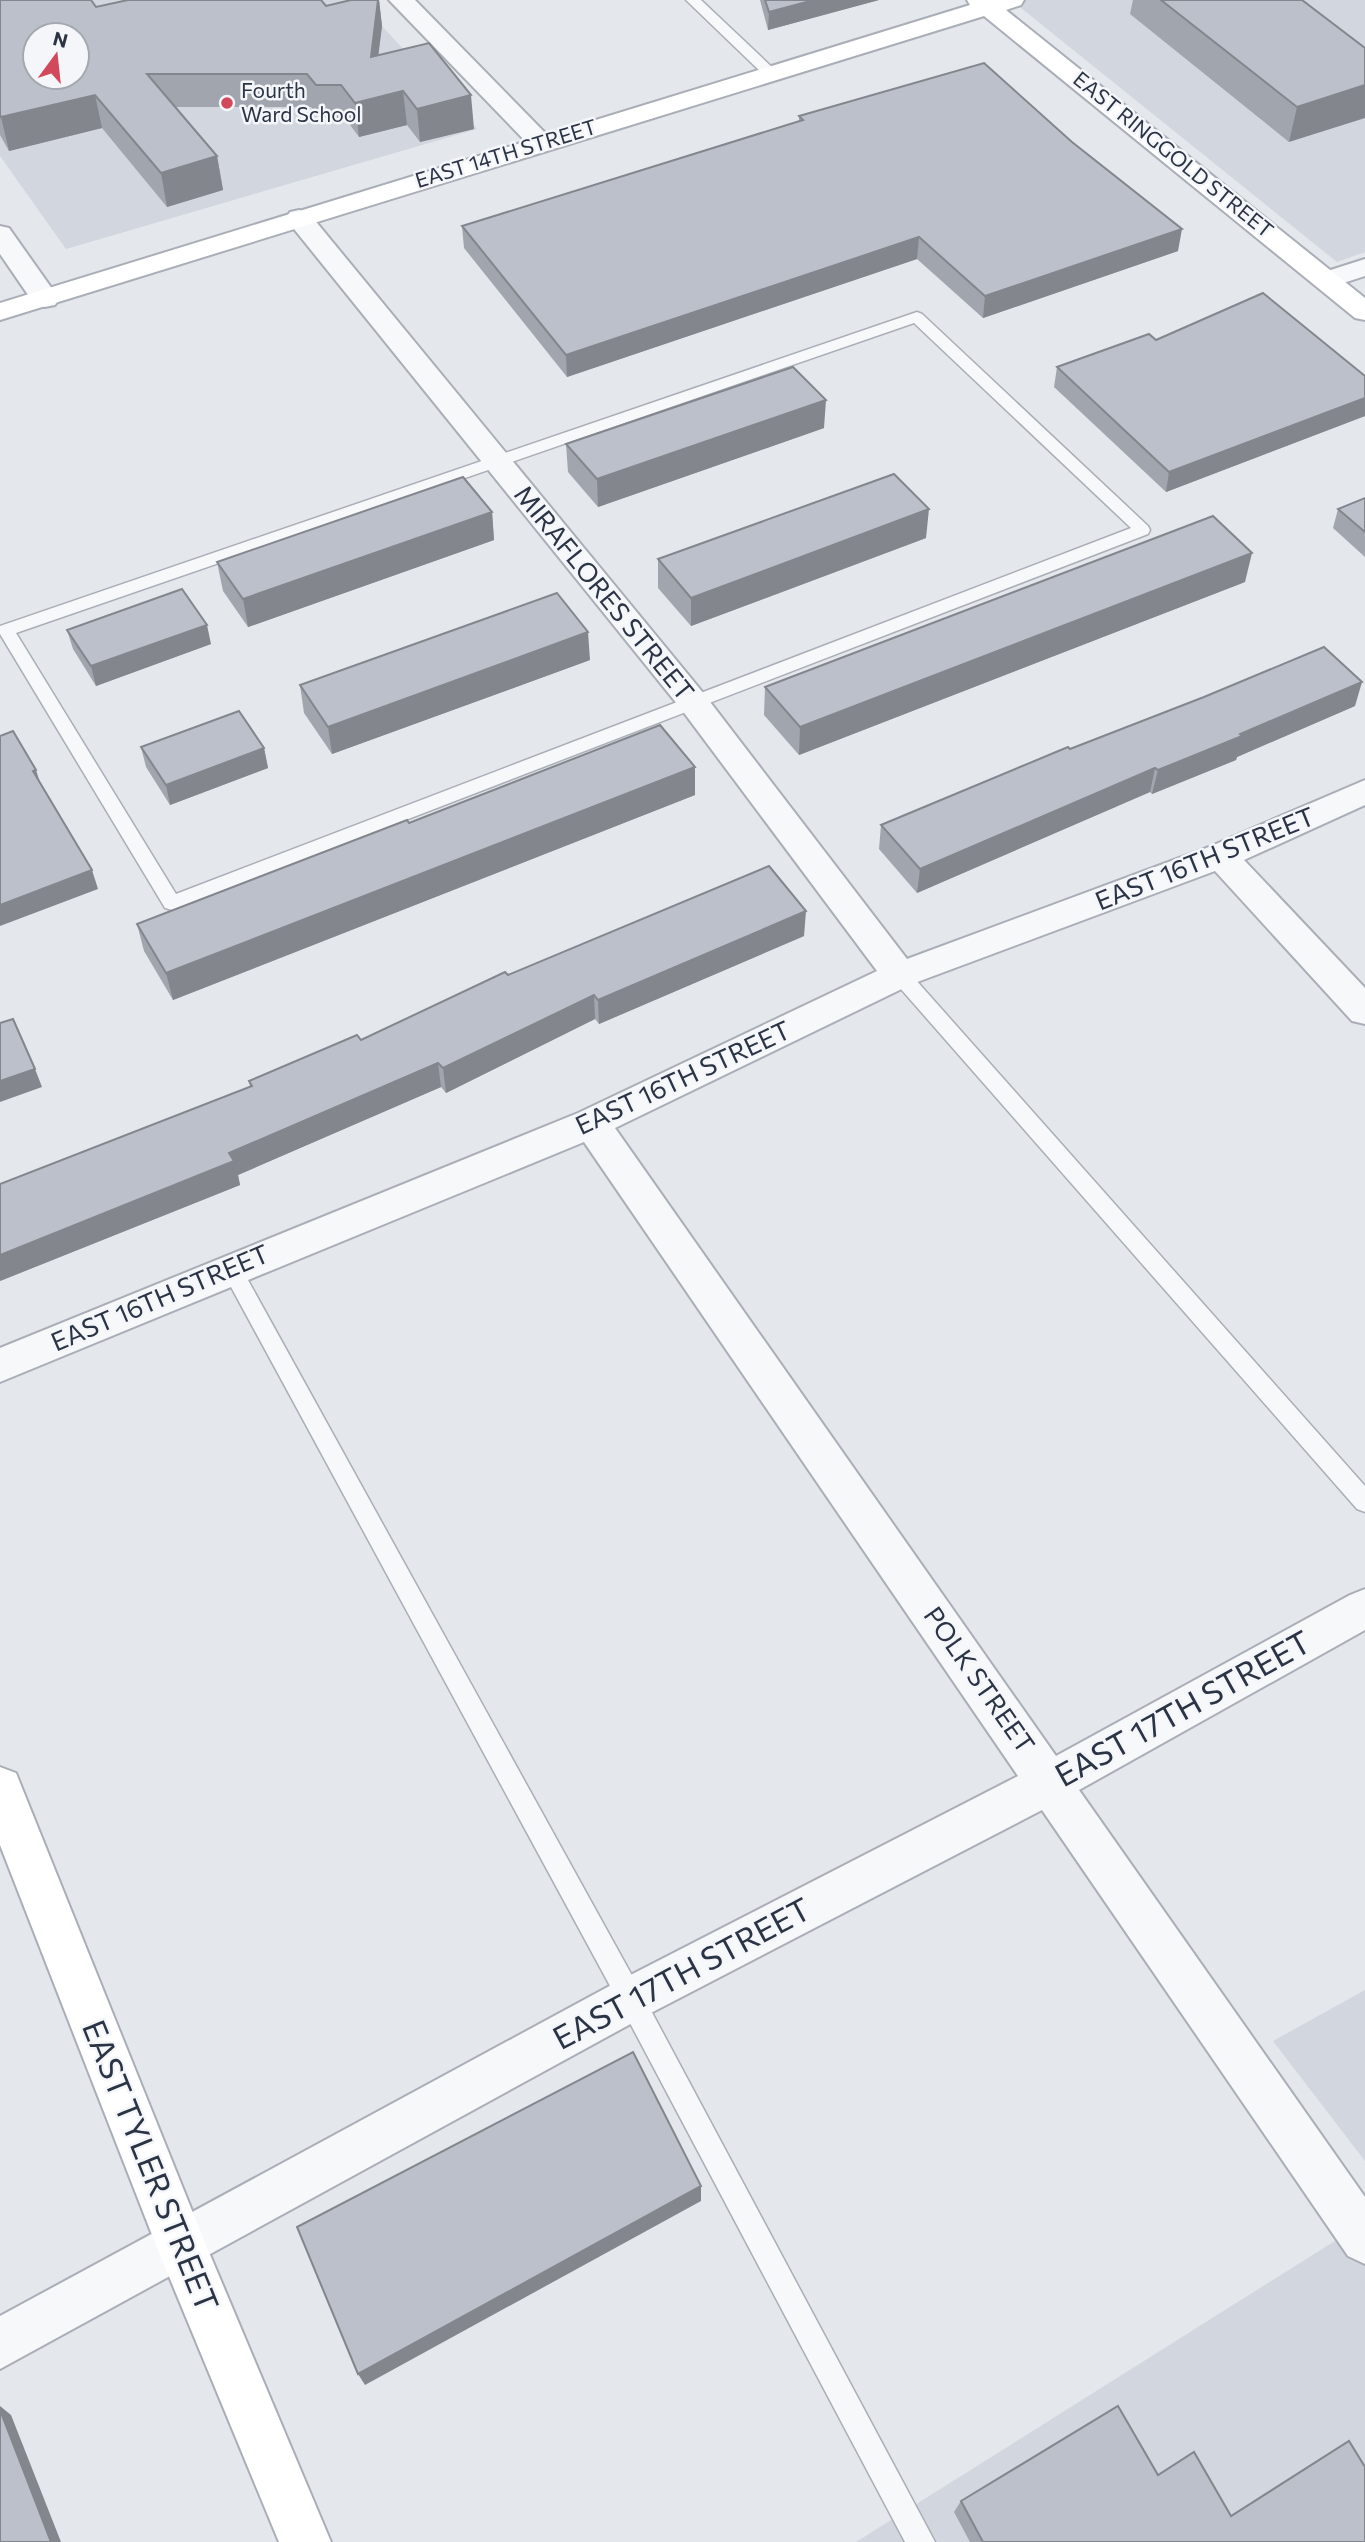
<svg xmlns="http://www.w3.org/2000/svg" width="1365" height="2542" viewBox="0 0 1365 2542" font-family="Commissioner,sans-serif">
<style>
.built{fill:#d2d6de;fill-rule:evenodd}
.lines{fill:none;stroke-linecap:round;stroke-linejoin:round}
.lane-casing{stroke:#a9aeb7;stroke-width:3}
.street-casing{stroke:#a9aeb7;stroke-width:4}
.secondary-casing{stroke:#a9aeb7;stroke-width:4}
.lane{fill:#f7f8fa;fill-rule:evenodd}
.street{fill:#f7f8fa;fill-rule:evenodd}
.secondary{fill:#fff;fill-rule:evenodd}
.wall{fill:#a1a5ae}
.shaded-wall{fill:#83868d}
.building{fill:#bbc0ca;stroke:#83868d;stroke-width:2;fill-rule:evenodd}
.poi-dot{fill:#d1495b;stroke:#f4f6f9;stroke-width:2.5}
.labels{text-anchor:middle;stroke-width:5;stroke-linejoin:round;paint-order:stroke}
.far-poi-label{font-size:21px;fill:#2b3445;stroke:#f4f6f9;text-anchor:start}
.far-street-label{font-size:21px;fill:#2b3445;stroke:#f4f6f9}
.street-label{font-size:26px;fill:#2b3445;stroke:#f4f6f9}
.near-street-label{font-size:32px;fill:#2b3445;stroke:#f4f6f9}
</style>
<rect width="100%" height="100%" fill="#e4e7ec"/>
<g class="built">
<path d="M 13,0 L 358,0 L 477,129 L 66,249 L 0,156 L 0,3 ZM 35,35 L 77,35 L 77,77 L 35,77 Z"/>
<path d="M 1011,0 L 1365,0 L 1365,252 L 1337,262 Z"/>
<path d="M 1365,1990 L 1365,2161 L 1273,2041 Z"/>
<path d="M 1365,2222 L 1365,2542 L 856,2542 Z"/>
</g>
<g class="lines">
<g class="lane-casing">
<g id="lane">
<path d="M 686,0 L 701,0 L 775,70 L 775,76 L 765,76 Z"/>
<path d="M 917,312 L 922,314 L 1148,526 L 1150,530 L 1148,534 L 172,910 L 165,908 L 0,634 L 0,626 ZM 914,323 L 1131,528 L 176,894 L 16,633 Z"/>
<path d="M 900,968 L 907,970 L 1365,1486 L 1365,1512 L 1357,1509 L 893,980 L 890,975 L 893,970 Z"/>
<path d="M 231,1259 L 238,1262 L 640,1990 L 935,2542 L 905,2542 L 622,2008 L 224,1274 L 221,1268 L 224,1262 Z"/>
</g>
</g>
<g class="street-casing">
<g id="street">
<path d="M 389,0 L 415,0 L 550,138 L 554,143 L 550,148 L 541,151 L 532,148 Z"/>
<path d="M 299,210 L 308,212 L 704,694 L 907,959 L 1209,847 L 1365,780 L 1365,805 L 1244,860 L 1365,988 L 1365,1024 L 1352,1021 L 1215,871 L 912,984 L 615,1128 L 1056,1756 L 1350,1595 L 1365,1589 L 1365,1630 L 1079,1790 L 1365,2197 L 1365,2264 L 1348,2256 L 1042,1810 L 647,2015 L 0,2369 L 0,2316 L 615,1983 L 1018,1776 L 584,1142 L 0,1382 L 0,1348 L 578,1113 L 877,971 L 682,710 L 290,224 L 286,218 L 290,212 Z"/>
<path d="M 0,226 L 9,228 L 55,293 L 59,299 L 55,305 L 45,307 L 35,305 L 0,254 Z"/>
<path d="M 1365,259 L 1365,276 L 1328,288 L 1318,286 L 1314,280 L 1318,274 Z"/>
</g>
</g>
<g class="secondary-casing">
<g id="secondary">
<path d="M 967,0 L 1024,0 L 1021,5 L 1006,10 L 1365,298 L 1365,320 L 1355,318 L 984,16 L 0,320 L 0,303 L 970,5 Z"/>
<path d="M 0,1767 L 16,1773 L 22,1788 L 203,2238 L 331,2542 L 279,2542 L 156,2245 L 0,1845 Z"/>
</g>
</g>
<use href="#lane" class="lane"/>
<use href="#street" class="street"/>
<use href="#secondary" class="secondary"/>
</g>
<g class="wall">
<path d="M 0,0 L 96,7 L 326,6 L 351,0 L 379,0 L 382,26 L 378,55 L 474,129 L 420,142 L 407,125 L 359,137 L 345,118 L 320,118 L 311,107 L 175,107 L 217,156 L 223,190 L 167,207 L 102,128 L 9,151 L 0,135 Z"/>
<path d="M 760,0 L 879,0 L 768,30 Z"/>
<path d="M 1133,0 L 1302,0 L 1365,48 L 1289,142 L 1130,14 Z"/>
<path d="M 799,116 L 1178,251 L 983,318 L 917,259 L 567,377 L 464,248 L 462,226 L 799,121 Z"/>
<path d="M 1156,340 L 1365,376 L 1365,416 L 1166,492 L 1054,387 L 1057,367 Z"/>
<path d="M 824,428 L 598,507 L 568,472 L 566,444 Z"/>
<path d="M 1365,498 L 1365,557 L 1333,528 L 1338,509 Z"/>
<path d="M 492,512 L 494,540 L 248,627 L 223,591 L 217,562 Z"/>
<path d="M 926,538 L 691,626 L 658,588 L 658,559 Z"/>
<path d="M 1245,582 L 799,755 L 764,715 L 765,687 Z"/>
<path d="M 67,630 L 211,644 L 96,686 L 73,649 Z"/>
<path d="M 590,660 L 332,754 L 304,713 L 300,685 Z"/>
<path d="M 1355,706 L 1237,757 L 1236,760 L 1152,794 L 1150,792 L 917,893 L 879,849 L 881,825 L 1070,749 Z"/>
<path d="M 141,747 L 264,748 L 268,768 L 170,805 L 146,767 Z"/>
<path d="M 695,795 L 173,1000 L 144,951 L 137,924 L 409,823 Z"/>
<path d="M 804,936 L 599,1024 L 595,1019 L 446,1093 L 441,1087 L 238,1175 L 240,1185 L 0,1281 L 250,1087 L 249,1081 L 361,1040 L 508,975 Z"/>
<path d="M 1158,2475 L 1231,2516 L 1365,2542 L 970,2542 L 954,2512 L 961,2501 Z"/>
</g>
<g class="shaded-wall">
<path d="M 378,0 L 379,0 L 382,26 L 374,90 L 371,57 Z"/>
<path d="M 814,0 L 879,0 L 768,30 L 769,12 Z"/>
<path d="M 1365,85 L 1365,118 L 1289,142 L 1297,107 Z"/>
<path d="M 403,91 L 407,125 L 359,137 L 355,103 Z"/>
<path d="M 95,95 L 102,128 L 9,151 L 1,117 Z"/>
<path d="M 471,95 L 474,129 L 420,142 L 417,109 Z"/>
<path d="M 217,156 L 223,190 L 167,207 L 161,173 Z"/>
<path d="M 1182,229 L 1178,251 L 983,318 L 985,296 Z"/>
<path d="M 919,237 L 917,259 L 567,377 L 566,355 Z"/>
<path d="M 1365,398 L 1365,416 L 1166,492 L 1169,472 Z"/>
<path d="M 826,400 L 824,428 L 598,507 L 597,479 Z"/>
<path d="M 929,509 L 926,538 L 691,626 L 691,598 Z"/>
<path d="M 492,512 L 494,540 L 248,627 L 243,599 Z"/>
<path d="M 1252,553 L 1245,582 L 799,755 L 800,727 Z"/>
<path d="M 207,625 L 211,644 L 96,686 L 91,666 Z"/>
<path d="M 588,632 L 590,660 L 332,754 L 328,727 Z"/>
<path d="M 1362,682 L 1355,706 L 1237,757 L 1236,760 L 1152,794 L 1158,770 Z"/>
<path d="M 264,748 L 268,768 L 170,805 L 166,785 Z"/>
<path d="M 695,767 L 695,795 L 173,1000 L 166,973 Z"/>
<path d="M 1155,768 L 1150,792 L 917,893 L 920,869 Z"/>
<path d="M 36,770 L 42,789 L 33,771 Z"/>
<path d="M 92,870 L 98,889 L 0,926 L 0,905 Z"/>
<path d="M 806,911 L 804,936 L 599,1024 L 598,1000 Z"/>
<path d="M 594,995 L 595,1019 L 446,1093 L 443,1068 Z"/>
<path d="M 438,1063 L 441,1087 L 238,1175 L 240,1185 L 0,1281 L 0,1255 L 229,1153 Z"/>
<path d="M 35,1069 L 42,1087 L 0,1102 L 0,1081 Z"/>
<path d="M 701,2186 L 701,2201 L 365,2385 L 358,2374 Z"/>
<path d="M 0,2406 L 11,2415 L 61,2542 L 51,2542 L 0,2410 Z"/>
</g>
<g class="building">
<path d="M 0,0 L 91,0 L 96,7 L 128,0 L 321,0 L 326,6 L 351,0 L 378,0 L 371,57 L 429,43 L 471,95 L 417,109 L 403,91 L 355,103 L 341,85 L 316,85 L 307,74 L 147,74 L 217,156 L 161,173 L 95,95 L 1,117 L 0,115 ZM 35,35 L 77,35 L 77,77 L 35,77 Z"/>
<path d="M 765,0 L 814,0 L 769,12 Z"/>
<path d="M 1161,0 L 1302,0 L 1365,48 L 1365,85 L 1297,107 Z"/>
<path d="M 984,63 L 1072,142 L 1182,229 L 985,296 L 919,237 L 566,355 L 462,226 L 803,120 L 799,116 Z"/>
<path d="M 1263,293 L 1365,376 L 1365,398 L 1169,472 L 1057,367 L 1149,334 L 1156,340 Z"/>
<path d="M 793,367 L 826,400 L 597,479 L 566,444 Z"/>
<path d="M 894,474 L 929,509 L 691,598 L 658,559 Z"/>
<path d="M 463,477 L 492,512 L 243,599 L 217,562 Z"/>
<path d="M 1365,498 L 1365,532 L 1338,509 Z"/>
<path d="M 1213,516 L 1252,553 L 800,727 L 765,687 Z"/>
<path d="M 182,589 L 207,625 L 91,666 L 67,630 Z"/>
<path d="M 557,593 L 588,632 L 328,727 L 300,685 Z"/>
<path d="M 1324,647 L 1362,682 L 1240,734 L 1242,736 L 1158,770 L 1155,768 L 920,869 L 881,825 L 1068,747 L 1070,749 L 1204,697 Z"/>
<path d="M 239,711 L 264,748 L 166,785 L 141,747 Z"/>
<path d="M 660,725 L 695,767 L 166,973 L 137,924 L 407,820 L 409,823 Z"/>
<path d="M 13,731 L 36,770 L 33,771 L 92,870 L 0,905 L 0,736 Z"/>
<path d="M 769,866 L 806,911 L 598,1000 L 594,995 L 443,1068 L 438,1063 L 229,1153 L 234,1161 L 0,1255 L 0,1184 L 252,1086 L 249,1081 L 357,1035 L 361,1040 L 505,972 L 508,975 Z"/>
<path d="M 13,1019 L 35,1069 L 0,1081 L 0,1023 Z"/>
<path d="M 633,2052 L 701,2186 L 358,2374 L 297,2227 Z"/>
<path d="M 1118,2406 L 1158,2475 L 1194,2452 L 1231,2516 L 1349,2441 L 1365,2467 L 1365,2542 L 983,2542 L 961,2501 Z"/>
<path d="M 0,2410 L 51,2542 L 0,2542 Z"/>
</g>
<circle class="poi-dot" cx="227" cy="103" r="7"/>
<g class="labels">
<g class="far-poi-label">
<text x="241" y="98">Fourth<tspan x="241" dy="24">Ward School</tspan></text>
</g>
<g class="far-street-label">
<text transform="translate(506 154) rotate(-17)" y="7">EAST 14TH STREET</text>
<text transform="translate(1173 155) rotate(39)" y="7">EAST RINGGOLD STREET</text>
</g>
<g class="street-label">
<text transform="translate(604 593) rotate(51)" y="9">MIRAFLORES STREET</text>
<text transform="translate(1205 859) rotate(-22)" y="9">EAST 16TH STREET</text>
<text transform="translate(683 1078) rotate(-25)" y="9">EAST 16TH STREET</text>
<text transform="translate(160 1298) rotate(-23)" y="9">EAST 16TH STREET</text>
<text transform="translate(979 1680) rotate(55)" y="9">POLK STREET</text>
</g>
<g class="near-street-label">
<text transform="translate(1183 1709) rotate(-29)" y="11">EAST 17TH STREET</text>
<text transform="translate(682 1974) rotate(-28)" y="11">EAST 17TH STREET</text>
<text transform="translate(150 2166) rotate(68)" y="11">EAST TYLER STREET</text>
</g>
</g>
<g transform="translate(56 56) rotate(15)"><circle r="33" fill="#f4f6f9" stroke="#a4a8b1" stroke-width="2"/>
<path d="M0-5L12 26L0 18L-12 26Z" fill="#d1495b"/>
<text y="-10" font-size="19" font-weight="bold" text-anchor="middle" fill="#2b3445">N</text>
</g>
</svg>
